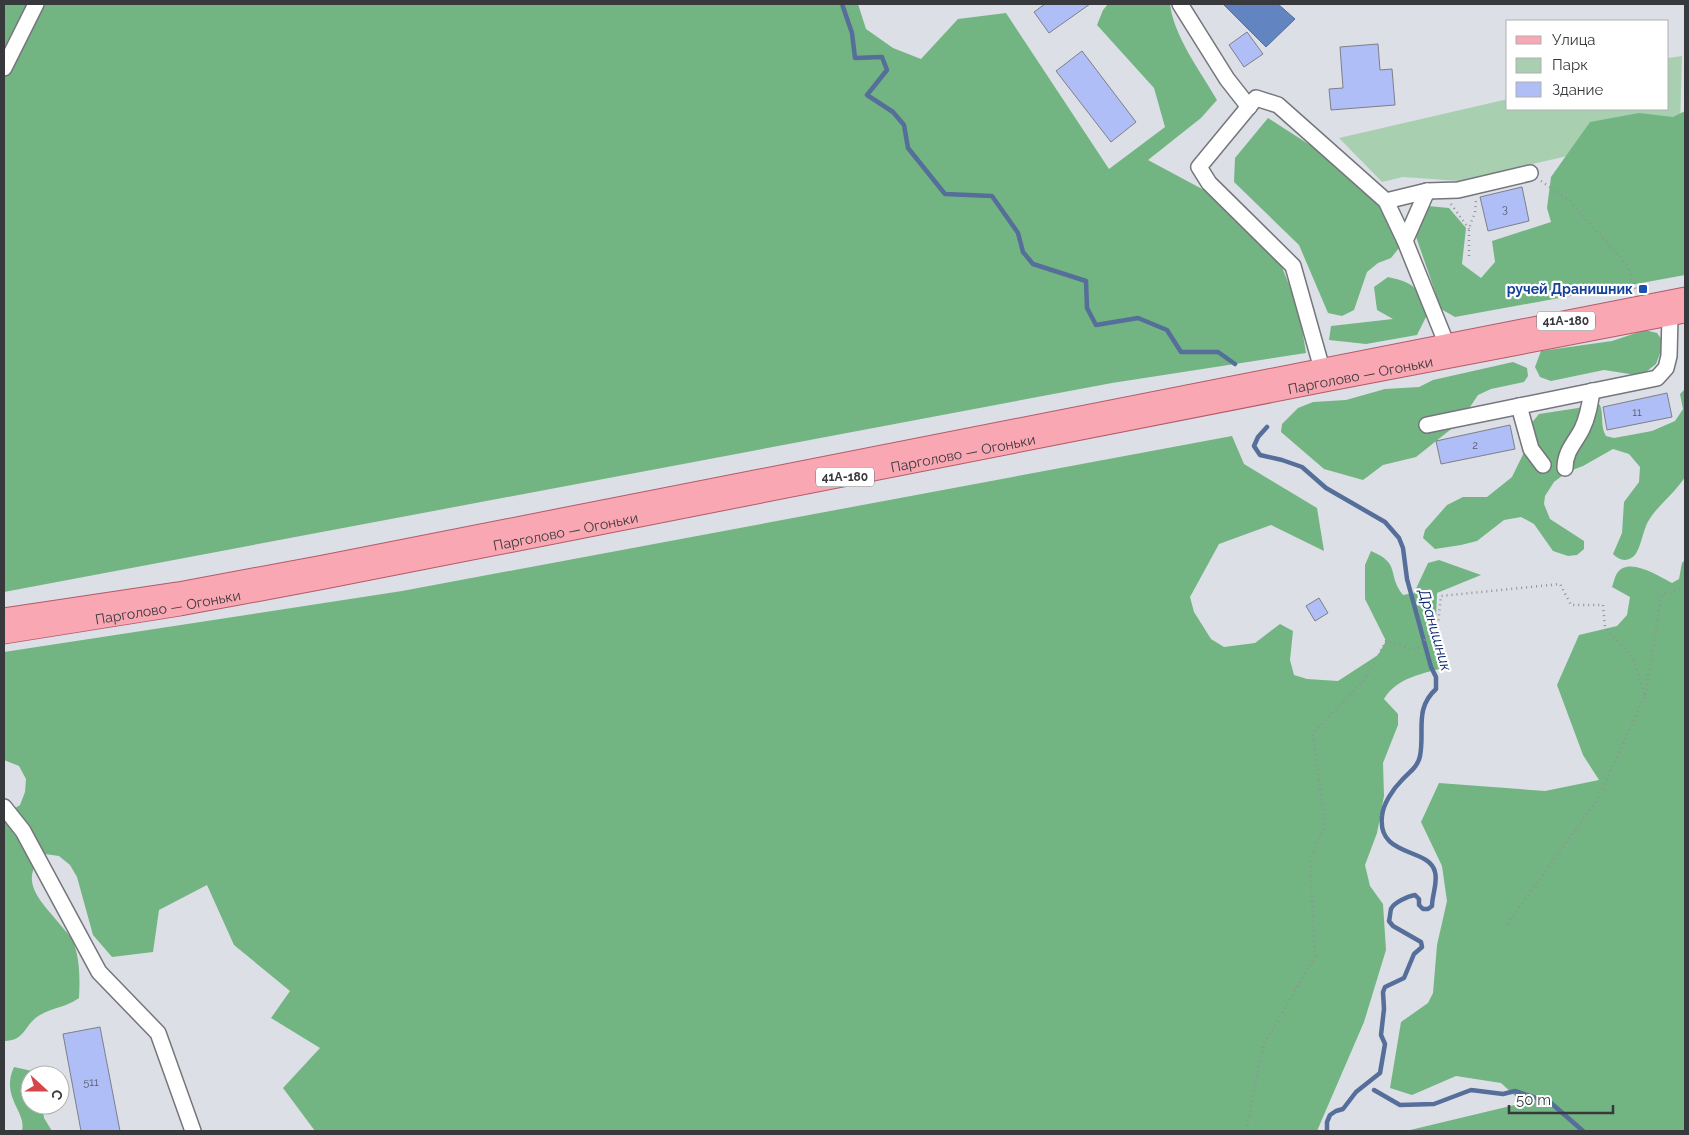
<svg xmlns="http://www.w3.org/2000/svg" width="1689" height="1135" viewBox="0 0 1689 1135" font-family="Raleway,sans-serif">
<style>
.green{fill:#a8d0b0}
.forest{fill:#72b582}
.water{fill:#6285c2;stroke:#556e9a}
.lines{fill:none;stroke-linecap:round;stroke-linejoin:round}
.stream{stroke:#556e9a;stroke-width:4.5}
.building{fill:#afbef6;stroke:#7e7f86}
.minor-casing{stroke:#74767c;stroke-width:18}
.major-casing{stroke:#b25a69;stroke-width:21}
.path{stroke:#919297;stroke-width:2.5;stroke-dasharray:1 4;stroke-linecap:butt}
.minor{stroke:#fff;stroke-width:15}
.major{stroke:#f8a7b3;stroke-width:19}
.transit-dot{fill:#1a4fb4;stroke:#fff;stroke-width:2}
.labels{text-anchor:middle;stroke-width:4.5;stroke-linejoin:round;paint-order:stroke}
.number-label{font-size:11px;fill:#565a6a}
.shield{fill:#fff;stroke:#747476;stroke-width:1}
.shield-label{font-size:12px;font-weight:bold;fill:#38393c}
.transit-label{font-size:14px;font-weight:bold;fill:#164399;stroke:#fff;text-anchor:end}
.street-label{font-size:14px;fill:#38393c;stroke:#fff}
.water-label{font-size:15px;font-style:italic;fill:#00226a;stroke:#fff}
</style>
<rect width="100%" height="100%" fill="#dddfe6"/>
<path class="green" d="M 1682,56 L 1680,130 L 1459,181 L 1403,177 L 1382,182 L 1339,138 L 1508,99 L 1508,109 L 1668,109 L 1668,58 Z"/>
<g class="forest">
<path d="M 4,4 L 858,4 L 866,29 L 893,48 L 921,59 L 958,19 L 1006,13 L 1109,169 L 1165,127 L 1154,88 L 1097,25 L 1103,10 L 1108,4 L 1170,4 C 1174,37 1201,72 1217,100 L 1201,118 L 1148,160 L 1217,197 L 1280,262 L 1299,310 L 1306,353 L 1112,383 L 4,592 Z"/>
<path d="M 1685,111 L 1685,275 L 1455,317 L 1441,309 L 1412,225 L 1428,206 L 1449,208 L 1466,228 L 1462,264 L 1481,278 L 1495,262 L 1492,241 L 1551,222 L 1547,208 L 1551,177 L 1590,122 L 1639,113 L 1673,117 Z"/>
<path d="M 1268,118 L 1341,165 L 1392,219 L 1399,248 L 1391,258 L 1378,263 L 1367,272 L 1354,310 L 1342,316 L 1328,313 L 1299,245 L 1234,182 L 1235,158 Z"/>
<path d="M 1388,277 C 1416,283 1419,289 1427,315 L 1417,335 L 1366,344 L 1329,340 L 1331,326 L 1393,319 L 1377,310 L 1374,287 Z"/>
<path d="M 1645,330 L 1657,333 L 1664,343 L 1656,364 L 1647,371 L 1636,375 L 1604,370 L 1551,381 L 1540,377 L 1535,367 L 1541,351 L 1612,341 Z"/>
<path d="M 1513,362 L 1527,368 L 1528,376 L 1524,382 L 1491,389 L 1478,395 L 1460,422 L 1416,457 L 1383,465 L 1363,480 L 1324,469 L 1281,432 L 1282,424 L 1298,408 L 1313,402 L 1346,400 L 1385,389 L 1419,387 L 1433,380 Z"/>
<path d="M 1685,389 L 1685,477 C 1675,493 1659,504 1649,520 C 1643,529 1641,549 1634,556 C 1626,563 1619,560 1613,554 L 1622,533 L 1624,502 L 1639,482 L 1640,467 L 1629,454 L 1613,449 L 1583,466 L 1567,472 L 1554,482 L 1545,496 L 1544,504 L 1550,519 L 1584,541 L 1584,549 L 1577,555 L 1568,556 L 1553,551 L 1534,524 L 1521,517 L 1504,520 L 1477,541 L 1461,545 L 1435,549 L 1423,538 L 1425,530 L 1447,505 L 1463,497 L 1487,497 L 1512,477 L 1529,442 L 1529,426 L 1539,414 L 1578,408 L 1593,401 L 1600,405 C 1604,416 1600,426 1606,436 L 1614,438 L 1652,431 L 1675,421 L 1683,409 L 1680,394 Z"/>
<path d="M 1232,436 L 1244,464 L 1317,508 L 1324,551 L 1271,525 L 1219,544 L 1190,597 L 1194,612 L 1211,639 L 1224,647 L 1255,643 L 1280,624 L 1293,631 L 1290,660 L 1294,675 L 1307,679 L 1338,681 L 1378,655 L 1386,641 L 1365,599 L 1365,565 L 1371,551 C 1402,564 1386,574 1403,595 L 1414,593 L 1428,563 L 1439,560 L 1481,575 L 1437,593 L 1435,645 L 1446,667 C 1423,674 1397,677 1384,699 L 1398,714 L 1398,725 L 1383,763 L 1384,796 L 1377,833 L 1365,865 L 1370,886 L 1383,904 L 1386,950 L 1364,1022 L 1317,1131 L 315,1131 L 283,1088 L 320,1048 L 271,1018 L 290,991 L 234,945 L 207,885 L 159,910 L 153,952 L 112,957 L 93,935 L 77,877 L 70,865 L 59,856 L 45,854 C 14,881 45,905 63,928 C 66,932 71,936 73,941 C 80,959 80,979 79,998 C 65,1008 53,1007 40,1015 C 24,1024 26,1041 4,1041 L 4,812 L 9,812 L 20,805 L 25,792 L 26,779 L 19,766 L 4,760 L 4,652 L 402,591 Z"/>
<path d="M 1685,560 L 1685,1131 L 1406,1131 L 1523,1103 L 1501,1083 L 1456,1076 L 1412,1095 L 1390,1088 L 1401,1022 L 1428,1003 L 1433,993 L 1437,945 L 1447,901 L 1442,866 L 1421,822 L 1439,783 L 1545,791 L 1599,780 L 1583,755 L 1557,685 L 1579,635 L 1617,626 L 1627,615 L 1630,597 L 1612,587 C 1614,582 1615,575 1618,572 C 1630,557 1660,577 1672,583 L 1679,579 L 1682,563 Z"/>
<path d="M 14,1067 L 32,1071 L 36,1075 L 30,1075 L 30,1105 L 42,1105 L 44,1118 L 52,1131 L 22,1131 C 27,1112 0,1097 14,1067 Z"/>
</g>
<path class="water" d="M 1223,4 L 1278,4 L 1295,19 L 1266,47 Z"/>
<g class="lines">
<g class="stream">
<path d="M 842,4 L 852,33 L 855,58 L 882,57 L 887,70 L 867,95 L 893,112 L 904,125 L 908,148 L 945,194 L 992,196 L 1018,233 L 1023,252 L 1033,264 L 1086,281 L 1087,308 L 1096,325 L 1138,318 L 1167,330 L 1181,352 L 1218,352 L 1235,364"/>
<path d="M 1267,427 L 1258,437 L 1254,446 L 1260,455 L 1282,460 L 1302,467 L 1326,488 L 1385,522 L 1399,538 L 1403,548 L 1407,579 L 1431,667 L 1436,677 L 1436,689 C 1414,709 1425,731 1420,756 C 1418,767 1408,773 1402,780 C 1393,789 1383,804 1382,816 C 1377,858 1429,847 1435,872 C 1438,883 1432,895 1432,906 L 1428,909 L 1423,909 L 1419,905 L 1419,899 L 1415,895 C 1409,896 1394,902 1391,909 C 1390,913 1390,918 1389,921 L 1393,926 L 1421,942 L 1422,947 L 1414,954 L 1404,978 L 1385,987 L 1383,992 L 1384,1009 L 1381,1035 L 1385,1044 L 1380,1073 L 1356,1092 L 1343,1109 L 1336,1111 L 1330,1115 L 1327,1122 L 1327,1131"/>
<path d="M 1374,1090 L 1400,1105 L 1434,1104 L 1471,1090 L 1503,1094 L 1515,1091 L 1551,1103 L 1583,1131"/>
</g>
</g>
<g class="building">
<path d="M 1045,4 L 1090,4 L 1049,33 L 1034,12 Z"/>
<path d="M 1247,32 L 1263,54 L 1244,67 L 1229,45 Z"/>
<path d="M 1378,44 L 1380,70 L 1392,69 L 1395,105 L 1331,110 L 1329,89 L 1343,88 L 1340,47 Z"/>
<path d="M 1082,51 L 1136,122 L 1111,142 L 1056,71 Z"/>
<path d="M 1522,187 L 1529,221 L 1488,231 L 1480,197 Z"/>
<path d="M 1667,393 L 1672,417 L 1607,430 L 1603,407 Z"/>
<path d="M 1510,425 L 1515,449 L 1441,464 L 1436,441 Z"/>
<path d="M 1319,598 L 1328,613 L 1315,621 L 1306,606 Z"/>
<path d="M 100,1027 L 120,1131 L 81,1131 L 63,1034 Z"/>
</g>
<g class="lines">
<g class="minor-casing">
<g id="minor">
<path d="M 1180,4 L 1227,79 L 1249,107"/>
<path d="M 4,68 L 36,4"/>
<path d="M 1386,201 L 1427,191 L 1458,190 L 1530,173"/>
<path d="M 1405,241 L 1427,191"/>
<path d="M 1322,369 L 1293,266 L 1209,183 L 1199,167 L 1256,98 L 1278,105 L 1386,201 L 1405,241 L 1447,345"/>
<path d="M 1519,406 L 1531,449 L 1543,465"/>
<path d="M 1427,425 L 1657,378 L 1666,368 L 1669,356 L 1670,316"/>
<path d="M 1565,468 C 1565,451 1575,443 1582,429 C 1588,417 1590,404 1592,391"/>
<path d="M 4,807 L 23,831 L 99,972 L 158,1033 L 193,1131"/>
</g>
</g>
<g class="major-casing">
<g id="major">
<path d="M 4,618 L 178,592 L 323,565 L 1685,297"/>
<path id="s1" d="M 4,634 L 180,606 L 325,579 L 1325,382 L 1685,313"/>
</g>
</g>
<g class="path">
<path d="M 1541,181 L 1569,200 L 1627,265 L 1636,290"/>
<path d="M 1451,204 L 1469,229"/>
<path d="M 1469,256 L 1469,229 L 1475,212 L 1476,200"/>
<path d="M 1645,695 L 1662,594 L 1685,588"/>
<path d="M 1246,1131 L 1263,1046 L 1315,956 L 1310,861 L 1325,825 L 1313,733 L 1365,679 L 1386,641 L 1416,650 L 1438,624 L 1441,596 L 1560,584 L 1571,605 L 1603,605 L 1605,627 L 1633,658 L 1645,696 L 1596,802 L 1506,925"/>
</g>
<use href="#minor" class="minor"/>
<use href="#major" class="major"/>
</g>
<rect class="transit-dot" x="1638" y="284" width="10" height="10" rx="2.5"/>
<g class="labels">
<g class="number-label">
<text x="1505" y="213">3</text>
<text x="1637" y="416">11</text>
<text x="1475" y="449">2</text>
<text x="91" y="1086">511</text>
</g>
<g class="shield">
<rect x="1537" y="311.5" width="58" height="19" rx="4"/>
<rect x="816" y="467.5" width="58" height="19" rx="4"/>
</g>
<g class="shield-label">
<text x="1566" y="325">41А-180</text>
<text x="845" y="481">41А-180</text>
</g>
<g class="transit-label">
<text x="1633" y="294">ручей Дранишник</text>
</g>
<g class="street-label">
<text dy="5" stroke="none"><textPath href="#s1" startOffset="1381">Парголово — Огоньки</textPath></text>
<text dy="5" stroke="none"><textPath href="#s1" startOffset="976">Парголово — Огоньки</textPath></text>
<text dy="5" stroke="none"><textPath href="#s1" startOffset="571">Парголово — Огоньки</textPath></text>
<text dy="5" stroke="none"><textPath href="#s1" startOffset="166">Парголово — Огоньки</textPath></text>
</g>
<g class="water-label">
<text transform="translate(1435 630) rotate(74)" y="5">Дранишник</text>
</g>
</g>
<rect width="1689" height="1135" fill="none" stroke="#38393c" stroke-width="10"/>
<rect x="1506" y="20" width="162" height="90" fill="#ffffff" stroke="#afb0b1"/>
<rect x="1516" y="36" width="25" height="8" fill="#f8a7b3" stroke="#afb0b1"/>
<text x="1552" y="45" font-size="15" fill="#38393c">Улица</text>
<rect x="1516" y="58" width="25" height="15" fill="#a8d0b0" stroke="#afb0b1"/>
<text x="1552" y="70" font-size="15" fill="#38393c">Парк</text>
<rect x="1516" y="82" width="25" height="15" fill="#afbef6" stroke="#afb0b1"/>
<text x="1552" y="95" font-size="15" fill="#38393c">Здание</text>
<g transform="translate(45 1090) rotate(111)"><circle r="24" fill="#ffffff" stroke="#afb0b1"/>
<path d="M0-4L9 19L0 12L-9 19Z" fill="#d54549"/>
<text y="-8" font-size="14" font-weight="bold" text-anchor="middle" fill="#38393c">С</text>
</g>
<path d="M1509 1105v8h104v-8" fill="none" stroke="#38393c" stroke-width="2.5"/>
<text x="1516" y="1105" font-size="15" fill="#38393c" stroke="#ffffff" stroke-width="4" paint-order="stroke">50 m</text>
</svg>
